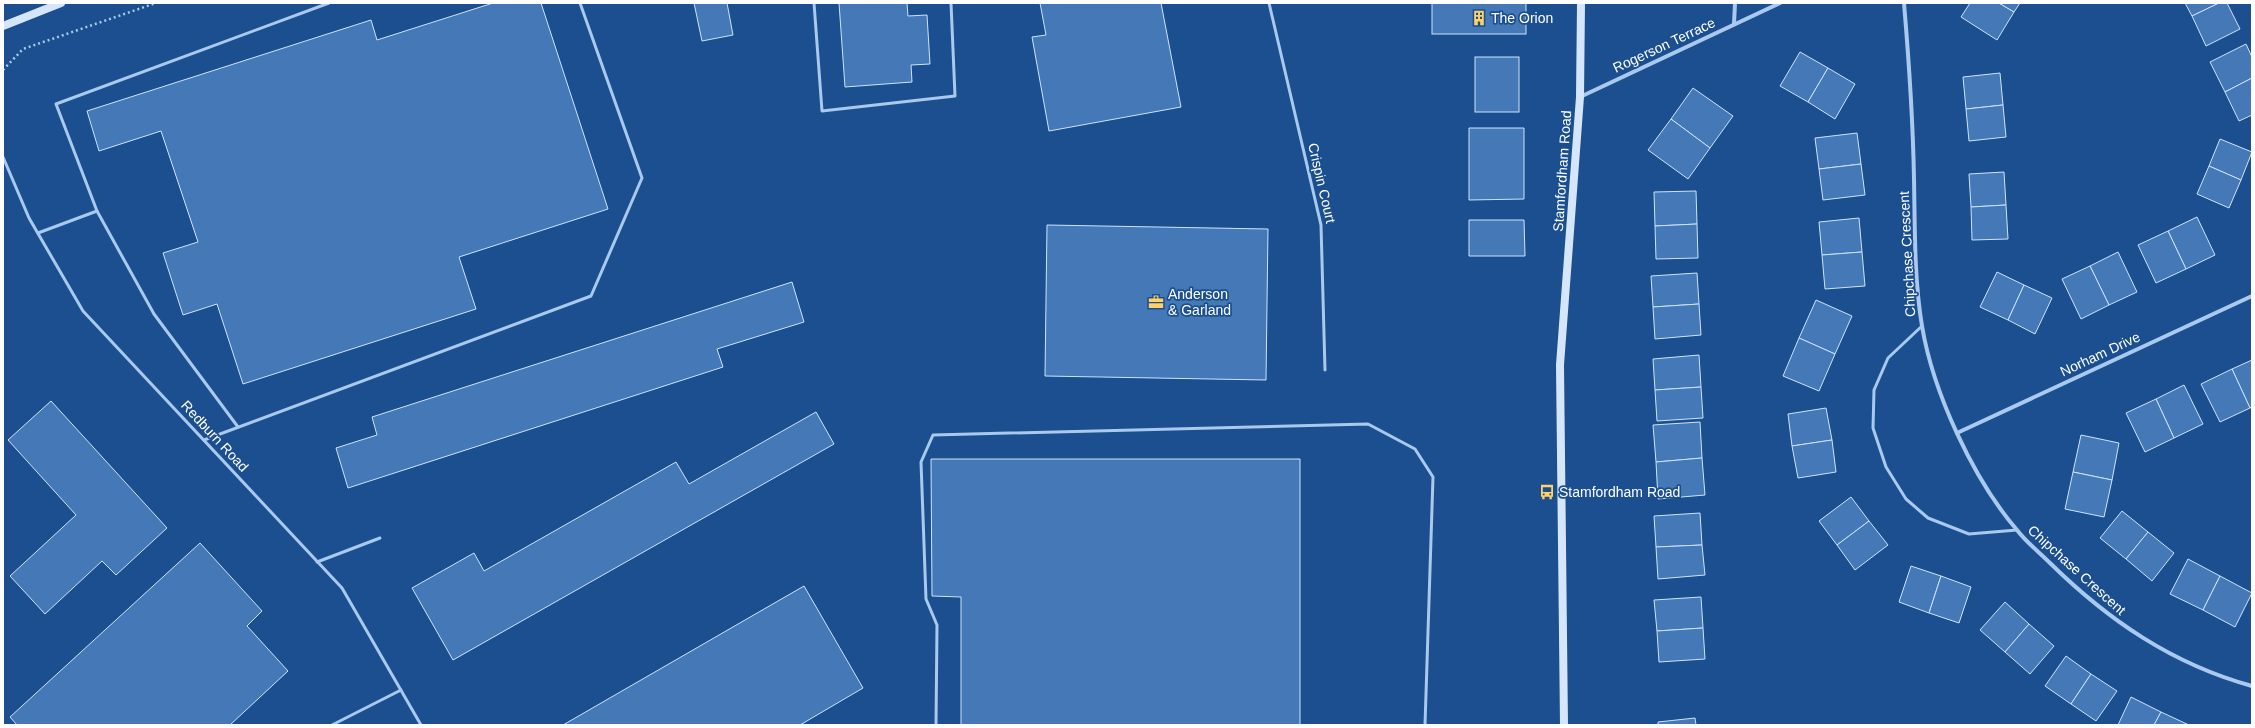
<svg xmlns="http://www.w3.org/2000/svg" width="2255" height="728" viewBox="0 0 2255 728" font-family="Arial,sans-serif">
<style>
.building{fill:#4478b7;stroke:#cfe3fa}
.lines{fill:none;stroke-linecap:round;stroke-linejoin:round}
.path{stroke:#a9c9ee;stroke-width:2.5;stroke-dasharray:2 3;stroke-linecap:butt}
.lane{stroke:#a9c9ee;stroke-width:3}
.street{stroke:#a9c9ee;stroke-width:4}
.secondary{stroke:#d6e6fa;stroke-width:8}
.labels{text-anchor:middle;stroke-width:3.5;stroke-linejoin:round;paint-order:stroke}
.poi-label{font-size:14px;fill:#fff;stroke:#1b4f8f;text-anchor:start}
.street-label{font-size:14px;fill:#fff;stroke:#1b4f8f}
</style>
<rect width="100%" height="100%" fill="#1b4f8f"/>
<g class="building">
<path d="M 493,3 L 541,3 L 608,209 L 459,257 L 476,309 L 243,384 L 217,304 L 183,315 L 163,253 L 198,242 L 161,131 L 99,151 L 87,111 L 371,20 L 377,40 Z"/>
<path d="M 694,3 L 727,3 L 733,35 L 702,41 Z"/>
<path d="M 839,3 L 907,3 L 908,16 L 927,15 L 930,64 L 911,65 L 912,82 L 845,87 Z"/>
<path d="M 1040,3 L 1161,3 L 1181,107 L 1049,131 L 1032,37 L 1046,35 Z"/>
<rect x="1432" y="3" width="94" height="31"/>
<path d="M 1970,3 L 1999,3 L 2014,12 L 1997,40 L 1961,17 Z"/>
<path d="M 1999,3 L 2020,3 L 2014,12 Z"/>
<path d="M 2185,3 L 2219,3 L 2192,16 Z"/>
<path d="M 2219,3 L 2227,3 L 2240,29 L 2206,46 L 2192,16 Z"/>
<path d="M 2246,44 L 2252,57 L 2252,78 L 2225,92 L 2210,62 Z"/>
<path d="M 1800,52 L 1828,68 L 1808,102 L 1780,86 Z"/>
<rect x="1475" y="57" width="44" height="55"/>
<path d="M 1828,68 L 1855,84 L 1835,119 L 1808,102 Z"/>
<path d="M 2000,73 L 2003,105 L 1966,109 L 1963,77 Z"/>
<path d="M 2252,78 L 2252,115 L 2239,121 L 2225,92 Z"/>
<path d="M 1693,88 L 1733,116 L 1710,148 L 1671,119 Z"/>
<path d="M 2003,105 L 2006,137 L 1969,141 L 1966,109 Z"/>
<path d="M 1671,119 L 1710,148 L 1688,179 L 1648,150 Z"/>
<path d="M 1469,128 L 1524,128 L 1524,199 L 1469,200 Z"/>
<path d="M 1857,133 L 1861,164 L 1819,169 L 1815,138 Z"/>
<path d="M 2220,139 L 2252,152 L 2241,180 L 2209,166 Z"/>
<path d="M 1861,164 L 1865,195 L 1823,200 L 1819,169 Z"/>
<path d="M 2209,166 L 2241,180 L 2229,208 L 2197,194 Z"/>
<path d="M 2004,172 L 2006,205 L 1971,207 L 1969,174 Z"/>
<path d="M 1696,191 L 1697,224 L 1655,226 L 1654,192 Z"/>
<path d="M 2006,205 L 2008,239 L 1972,240 L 1971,207 Z"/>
<path d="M 2197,217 L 2215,255 L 2186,269 L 2168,231 Z"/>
<path d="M 1859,218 L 1862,252 L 1822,255 L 1819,222 Z"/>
<path d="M 1469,220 L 1524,220 L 1525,256 L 1469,256 Z"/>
<path d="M 1697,224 L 1698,258 L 1656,259 L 1655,226 Z"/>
<path d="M 1047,225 L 1268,229 L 1266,380 L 1045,376 Z"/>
<path d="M 2168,231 L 2186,269 L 2156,283 L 2138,245 Z"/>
<path d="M 1862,252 L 1865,286 L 1825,289 L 1822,255 Z"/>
<path d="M 2118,252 L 2137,292 L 2109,305 L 2090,266 Z"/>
<path d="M 2090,266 L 2109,305 L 2081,319 L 2062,279 Z"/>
<path d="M 1997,272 L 2024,285 L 2008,320 L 1980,307 Z"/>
<path d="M 1697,273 L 1699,304 L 1653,307 L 1651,276 Z"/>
<path d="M 792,282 L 804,322 L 717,349 L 723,367 L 348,488 L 336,448 L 377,435 L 372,417 Z"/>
<path d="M 2024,285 L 2052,298 L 2035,334 L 2008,320 Z"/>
<path d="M 1816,300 L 1852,316 L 1835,354 L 1799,338 Z"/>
<path d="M 1699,304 L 1701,335 L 1655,339 L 1653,307 Z"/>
<path d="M 1799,338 L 1835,354 L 1819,391 L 1783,376 Z"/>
<path d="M 1699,355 L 1701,387 L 1655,390 L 1653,359 Z"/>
<path d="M 2252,360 L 2252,407 L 2250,408 L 2232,369 Z"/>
<path d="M 2232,369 L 2250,408 L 2220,422 L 2201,384 Z"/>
<path d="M 2184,385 L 2203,424 L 2174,438 L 2156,399 Z"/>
<path d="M 1701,387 L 1703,418 L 1657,421 L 1655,390 Z"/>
<path d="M 2156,399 L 2174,438 L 2145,452 L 2126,413 Z"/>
<path d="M 51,401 L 167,528 L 116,575 L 102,561 L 45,614 L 10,576 L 76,515 L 8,440 Z"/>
<path d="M 1826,408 L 1832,440 L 1792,446 L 1788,414 Z"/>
<path d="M 816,412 L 834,444 L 453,660 L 412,588 L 474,553 L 484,571 L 676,462 L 689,484 Z"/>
<path d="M 1700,422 L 1702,458 L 1656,462 L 1653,425 Z"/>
<path d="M 2081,435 L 2119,443 L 2112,480 L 2073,472 Z"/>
<path d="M 1832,440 L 1836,472 L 1798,478 L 1792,446 Z"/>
<path d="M 1702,458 L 1705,495 L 1658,499 L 1656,462 Z"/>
<path d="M 931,459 L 1300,459 L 1300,725 L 961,725 L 961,597 L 932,596 Z"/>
<path d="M 2073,472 L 2112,480 L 2104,517 L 2065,509 Z"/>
<path d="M 1851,497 L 1869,521 L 1837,545 L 1819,521 Z"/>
<path d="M 2122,511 L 2148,532 L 2126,559 L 2100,538 Z"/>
<path d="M 1700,513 L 1702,545 L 1656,547 L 1654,516 Z"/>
<path d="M 1869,521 L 1888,545 L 1855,570 L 1837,545 Z"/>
<path d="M 2148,532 L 2174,553 L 2152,581 L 2126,559 Z"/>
<path d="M 200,543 L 262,611 L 247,626 L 288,671 L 230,725 L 17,725 L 10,717 Z"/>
<path d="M 1702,545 L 1705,575 L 1658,579 L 1656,547 Z"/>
<path d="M 2188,559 L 2220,576 L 2203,610 L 2170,594 Z"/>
<path d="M 1911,566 L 1941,576 L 1929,613 L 1899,602 Z"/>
<path d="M 1941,576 L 1971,587 L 1959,623 L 1929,613 Z"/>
<path d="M 2220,576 L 2252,593 L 2235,627 L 2203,610 Z"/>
<path d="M 804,586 L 863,688 L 800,725 L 563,725 Z"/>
<path d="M 1701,597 L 1703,628 L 1657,631 L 1654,600 Z"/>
<path d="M 2005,602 L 2029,624 L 2005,652 L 1980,630 Z"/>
<path d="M 2029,624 L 2054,646 L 2030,674 L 2005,652 Z"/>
<path d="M 1703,628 L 1705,659 L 1659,662 L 1657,631 Z"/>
<path d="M 2066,656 L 2091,674 L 2071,704 L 2045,686 Z"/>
<path d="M 2091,674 L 2117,691 L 2096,721 L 2071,704 Z"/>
<path d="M 2131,697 L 2161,712 L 2154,725 L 2118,725 Z"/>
<path d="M 2161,712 L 2189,725 L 2154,725 Z"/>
<path d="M 1695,718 L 1696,725 L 1658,725 L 1658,722 Z"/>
</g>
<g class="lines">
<path class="path" d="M 3,70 L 23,49 L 156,3"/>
<g class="lane">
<path d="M 814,3 L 822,111 L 955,96 L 951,3"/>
<path d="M 1269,3 L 1321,225 L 1325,370"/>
<path d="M 3,157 L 29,218 L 83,311 L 342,588 L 421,725"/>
<path d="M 97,211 L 154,314 L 238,427"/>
<path d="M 38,233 L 97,211 L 56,104 L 329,3"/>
<path d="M 1922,326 L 1888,358 L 1874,390 L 1873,428 L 1886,467 L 1906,499 L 1928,518 L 1969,534 L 2017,530"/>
<path d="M 204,440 L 591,296 L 642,178 L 580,3"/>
<path d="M 317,562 L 380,538"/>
<path d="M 332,725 L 401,690"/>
<path d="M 936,725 L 937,625 L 926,599 L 921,462 L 933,435 L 1368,424 L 1415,449 L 1433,477 L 1425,725"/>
</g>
<g class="street">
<path d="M 1904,3 C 1909,62 1913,120 1914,179 C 1915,228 1914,278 1922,326 C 1933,392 1973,479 2017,530 C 2026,542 2039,552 2050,563 C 2108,620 2172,664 2252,686"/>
<path d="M 1734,24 L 1735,3"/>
<path d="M 1580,97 L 1780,3"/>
<path d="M 1957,433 L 2252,296"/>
</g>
<g class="secondary">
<path d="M 3,26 L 61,3"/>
<path d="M 1564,725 L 1560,365 L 1580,97 L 1581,3"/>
</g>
</g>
<defs>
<g id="building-bare" transform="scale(1.2)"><path d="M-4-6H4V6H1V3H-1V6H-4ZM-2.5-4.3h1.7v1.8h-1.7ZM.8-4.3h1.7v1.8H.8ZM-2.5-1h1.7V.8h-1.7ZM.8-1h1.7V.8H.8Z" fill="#ffd166" stroke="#1b4f8f" stroke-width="2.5" paint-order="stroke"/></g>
<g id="office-bare" transform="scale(1.2)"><path d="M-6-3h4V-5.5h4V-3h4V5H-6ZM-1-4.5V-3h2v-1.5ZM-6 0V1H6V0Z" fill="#ffd166" stroke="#1b4f8f" stroke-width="2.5" paint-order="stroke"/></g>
<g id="bus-bare" transform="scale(1.2)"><path d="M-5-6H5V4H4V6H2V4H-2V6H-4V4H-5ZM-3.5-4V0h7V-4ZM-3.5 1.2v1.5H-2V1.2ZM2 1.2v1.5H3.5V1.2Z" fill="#ffd166" stroke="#1b4f8f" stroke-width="2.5" paint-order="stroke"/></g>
</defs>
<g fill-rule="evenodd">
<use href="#building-bare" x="1479" y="18"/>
<use href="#office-bare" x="1156" y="302"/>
<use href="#bus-bare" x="1547" y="492"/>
</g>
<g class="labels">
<g class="poi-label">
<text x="1491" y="23">The Orion</text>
<text x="1168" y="299">Anderson<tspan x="1168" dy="16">&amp; Garland</tspan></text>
<text x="1559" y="497">Stamfordham Road</text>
</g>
<g class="street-label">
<text transform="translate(1664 45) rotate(-25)" y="5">Rogerson Terrace</text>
<text transform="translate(1562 171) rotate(-86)" y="5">Stamfordham Road</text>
<text transform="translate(1322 183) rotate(77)" y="5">Crispin Court</text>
<text transform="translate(1907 254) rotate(-93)" y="5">Chipchase Crescent</text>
<text transform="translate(2100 354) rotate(-25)" y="5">Norham Drive</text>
<text transform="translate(215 436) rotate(47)" y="5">Redburn Road</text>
<text transform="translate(2077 570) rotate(42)" y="5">Chipchase Crescent</text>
</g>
</g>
<rect width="2255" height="728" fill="none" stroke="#ffffff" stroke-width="8"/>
</svg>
